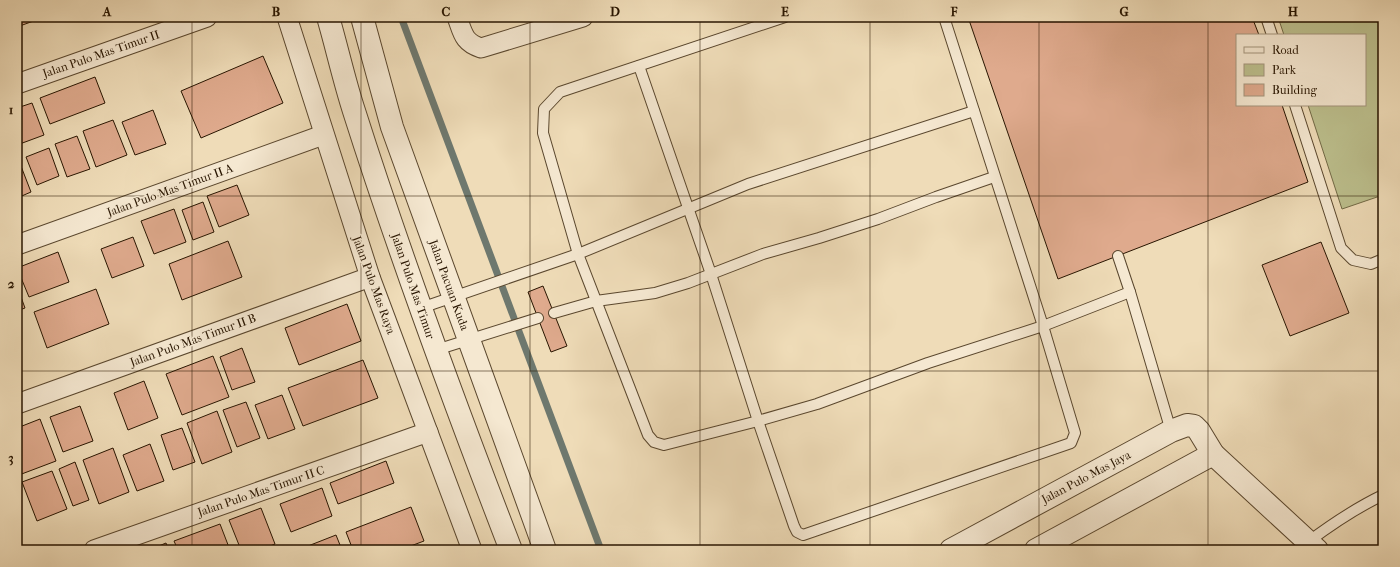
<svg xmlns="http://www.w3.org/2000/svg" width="1400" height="567" viewBox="0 0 1400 567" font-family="'IM FELL French Canon',serif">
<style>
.green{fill:#bcbf8d;stroke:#726a46}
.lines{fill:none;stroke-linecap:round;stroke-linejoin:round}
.stream{stroke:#6e786e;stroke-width:7}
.building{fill:#dfaa8d;stroke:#281500}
.service-casing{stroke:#5a472e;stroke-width:12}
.minor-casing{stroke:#5a472e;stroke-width:21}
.tertiary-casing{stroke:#5a472e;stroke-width:24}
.service{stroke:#f5e8d1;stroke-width:10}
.minor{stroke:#f5e8d1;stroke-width:19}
.tertiary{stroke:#f5e8d1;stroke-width:22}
.grid{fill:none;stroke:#281500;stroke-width:1;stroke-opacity:0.55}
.labels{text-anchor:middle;stroke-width:3;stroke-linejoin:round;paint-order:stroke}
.street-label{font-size:12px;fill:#281500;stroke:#f5e8d1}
.neatline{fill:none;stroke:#281500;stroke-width:1.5}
.grid-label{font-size:13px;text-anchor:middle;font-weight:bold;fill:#281500}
</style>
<rect width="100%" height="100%" fill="#efdcb8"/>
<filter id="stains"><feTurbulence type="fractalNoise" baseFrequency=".005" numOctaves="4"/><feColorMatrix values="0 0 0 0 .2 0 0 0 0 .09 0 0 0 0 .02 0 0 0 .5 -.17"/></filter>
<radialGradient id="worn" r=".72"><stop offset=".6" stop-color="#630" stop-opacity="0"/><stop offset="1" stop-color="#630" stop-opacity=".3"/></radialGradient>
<path class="green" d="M 1278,17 L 1383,17 L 1383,195 L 1342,209 L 1308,105 L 1365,105 L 1365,35 L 1284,35 Z"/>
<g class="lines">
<path class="stream" d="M 401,17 L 601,550"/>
</g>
<g class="building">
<path d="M 17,17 L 38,17 L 39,19 L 17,27 Z"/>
<path d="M 968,17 L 1252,17 L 1259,35 L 1237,35 L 1237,105 L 1282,105 L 1308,182 L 1058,279 Z"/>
<path d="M 263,56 L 283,103 L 201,138 L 181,91 Z"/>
<path d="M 95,77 L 105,103 L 50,124 L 40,98 Z"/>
<path d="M 32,103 L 44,135 L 17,145 L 17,108 Z"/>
<path d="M 153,110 L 166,144 L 135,155 L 122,122 Z"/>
<path d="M 113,120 L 127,155 L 96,167 L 83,131 Z"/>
<path d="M 77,136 L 90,169 L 67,177 L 55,144 Z"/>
<path d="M 49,148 L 59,176 L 37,185 L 26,157 Z"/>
<path d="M 19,161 L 31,192 L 17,198 L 17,162 Z"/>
<path d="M 237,185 L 249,215 L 219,227 L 207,196 Z"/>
<path d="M 203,202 L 214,232 L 193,240 L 182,210 Z"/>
<path d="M 174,209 L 186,242 L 154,254 L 141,221 Z"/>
<path d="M 133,237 L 144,266 L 112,278 L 101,249 Z"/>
<path d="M 228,241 L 242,277 L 182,300 L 169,264 Z"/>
<path d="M 1321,242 L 1349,313 L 1290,336 L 1262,265 Z"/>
<path d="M 58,252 L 69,282 L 29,297 L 17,268 Z"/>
<path d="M 17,286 L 25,308 L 17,311 Z"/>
<path d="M 543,286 L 567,346 L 551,352 L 528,292 Z"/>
<path d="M 96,289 L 109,324 L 47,348 L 34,312 Z"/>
<path d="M 347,304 L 361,341 L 299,365 L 285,328 Z"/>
<path d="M 242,348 L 255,382 L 232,390 L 220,357 Z"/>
<path d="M 213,356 L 229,397 L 182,415 L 166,374 Z"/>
<path d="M 363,360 L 378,398 L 303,426 L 288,388 Z"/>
<path d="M 144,381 L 158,418 L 128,430 L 114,393 Z"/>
<path d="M 282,395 L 295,429 L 268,439 L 255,405 Z"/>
<path d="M 246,402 L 260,438 L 237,447 L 223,410 Z"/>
<path d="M 80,406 L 93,441 L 63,452 L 50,417 Z"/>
<path d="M 217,411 L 232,452 L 202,464 L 187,423 Z"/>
<path d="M 40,419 L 56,461 L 19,475 L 17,469 L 17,428 Z"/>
<path d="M 182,428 L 195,462 L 173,470 L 161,435 Z"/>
<path d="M 150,444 L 164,481 L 137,491 L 123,455 Z"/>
<path d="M 113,448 L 129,492 L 99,504 L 83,460 Z"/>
<path d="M 386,461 L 394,483 L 338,504 L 330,483 Z"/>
<path d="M 75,462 L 89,500 L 73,506 L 59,469 Z"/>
<path d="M 52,471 L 67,509 L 37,521 L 22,482 Z"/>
<path d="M 322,488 L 332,516 L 291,532 L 280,504 Z"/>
<path d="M 411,507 L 424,541 L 400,550 L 353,550 L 346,532 Z"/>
<path d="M 261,508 L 275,544 L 260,550 L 241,550 L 229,520 Z"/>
<path d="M 220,524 L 230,550 L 178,550 L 174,541 Z"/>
<path d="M 336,535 L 342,550 L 310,550 L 308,546 Z"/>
<path d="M 166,543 L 169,550 L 149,550 Z"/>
</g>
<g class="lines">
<g class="service-casing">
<g id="service">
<path d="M 785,17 L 560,92 L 544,109 L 543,133 L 578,254 L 648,435 L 654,442 L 664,445 L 758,421 L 817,404 L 928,363 L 1043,326 L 1130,292"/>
<path d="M 1266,17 L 1272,35"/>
<path d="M 639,66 L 711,274 L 758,421 L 794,526 L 797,532 L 803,535 L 1071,443 L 1075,433 L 1043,326 L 944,17"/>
<path d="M 1295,105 L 1341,248 L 1353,260 L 1371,264 L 1383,259"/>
<path d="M 1118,256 L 1130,292 L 1171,431"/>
<path d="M 421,308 L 578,254 L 748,184 L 974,111"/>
<path d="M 554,313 L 596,301 L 655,293 L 688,283 L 763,254 L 819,238 L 878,219 L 936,197 L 994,177"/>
<path d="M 436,350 L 538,318"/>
<path d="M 1308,542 C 1332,524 1356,508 1383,495"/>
</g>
</g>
<g class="minor-casing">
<g id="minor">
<path d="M 287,17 L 370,277 L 472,550"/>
<path d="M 457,17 C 463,33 463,42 481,48 L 583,17"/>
<path d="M 17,84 L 207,17"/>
<path d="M 17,245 L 323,135"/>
<path d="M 17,404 L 370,277"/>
<path d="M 94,550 L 428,432"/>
</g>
</g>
<g class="tertiary-casing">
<g id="tertiary">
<path d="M 328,17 C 337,48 344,80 354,111 C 401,259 455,405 511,550"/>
<path d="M 362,17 L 392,127 L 545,550"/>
<path d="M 951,550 L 1171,431 L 1187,425 L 1194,426 L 1199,431 L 1213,454 L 1317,550"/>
<path d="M 1036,550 L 1213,454"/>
</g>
</g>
<use href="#service" class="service"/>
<use href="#minor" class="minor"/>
<use href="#tertiary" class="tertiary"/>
</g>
<path class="grid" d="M 192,17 L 192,550M 361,17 L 361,550M 530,17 L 530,550M 700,17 L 700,550M 870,17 L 870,550M 1039,17 L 1039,550M 1208,17 L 1208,550M 17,196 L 1383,196M 17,371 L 1383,371"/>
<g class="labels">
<g class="street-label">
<text transform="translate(101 54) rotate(-19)" y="4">Jalan Pulo Mas Timur II</text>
<text transform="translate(170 190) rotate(-20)" y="4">Jalan Pulo Mas Timur II A</text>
<text transform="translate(374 285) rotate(70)" y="4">Jalan Pulo Mas Raya</text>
<text transform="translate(449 285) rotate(70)" y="4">Jalan Pacuan Kuda</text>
<text transform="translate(413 286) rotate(71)" y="4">Jalan Pulo Mas Timur</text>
<text transform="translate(193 340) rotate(-20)" y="4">Jalan Pulo Mas Timur II B</text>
<text transform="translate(1086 477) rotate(-28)" y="4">Jalan Pulo Mas Jaya</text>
<text transform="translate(261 491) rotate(-19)" y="4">Jalan Pulo Mas Timur II C</text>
</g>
</g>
<rect width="1400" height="567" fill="none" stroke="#efdcb8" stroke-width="44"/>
<rect x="1236" y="34" width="130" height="72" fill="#f5e8d1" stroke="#a3947d"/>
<rect x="1244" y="47" width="20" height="6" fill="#f5e8d1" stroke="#a3947d"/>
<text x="1272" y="54" font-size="12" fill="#281500">Road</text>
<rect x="1244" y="64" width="20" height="12" fill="#bcbf8d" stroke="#a3947d"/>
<text x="1272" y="74" font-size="12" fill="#281500">Park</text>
<rect x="1244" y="84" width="20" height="12" fill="#dfaa8d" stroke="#a3947d"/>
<text x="1272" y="94" font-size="12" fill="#281500">Building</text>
<rect x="22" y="22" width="1356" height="523" class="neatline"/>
<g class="grid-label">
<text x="107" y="16">A</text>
<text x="276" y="16">B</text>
<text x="446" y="16">C</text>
<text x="615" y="16">D</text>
<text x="785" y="16">E</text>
<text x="954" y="16">F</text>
<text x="1124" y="16">G</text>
<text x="1293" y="16">H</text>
<text x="11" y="114">1</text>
<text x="11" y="288">2</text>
<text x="11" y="462">3</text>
</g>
<rect width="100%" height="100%" filter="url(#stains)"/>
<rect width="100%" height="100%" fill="url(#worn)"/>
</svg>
